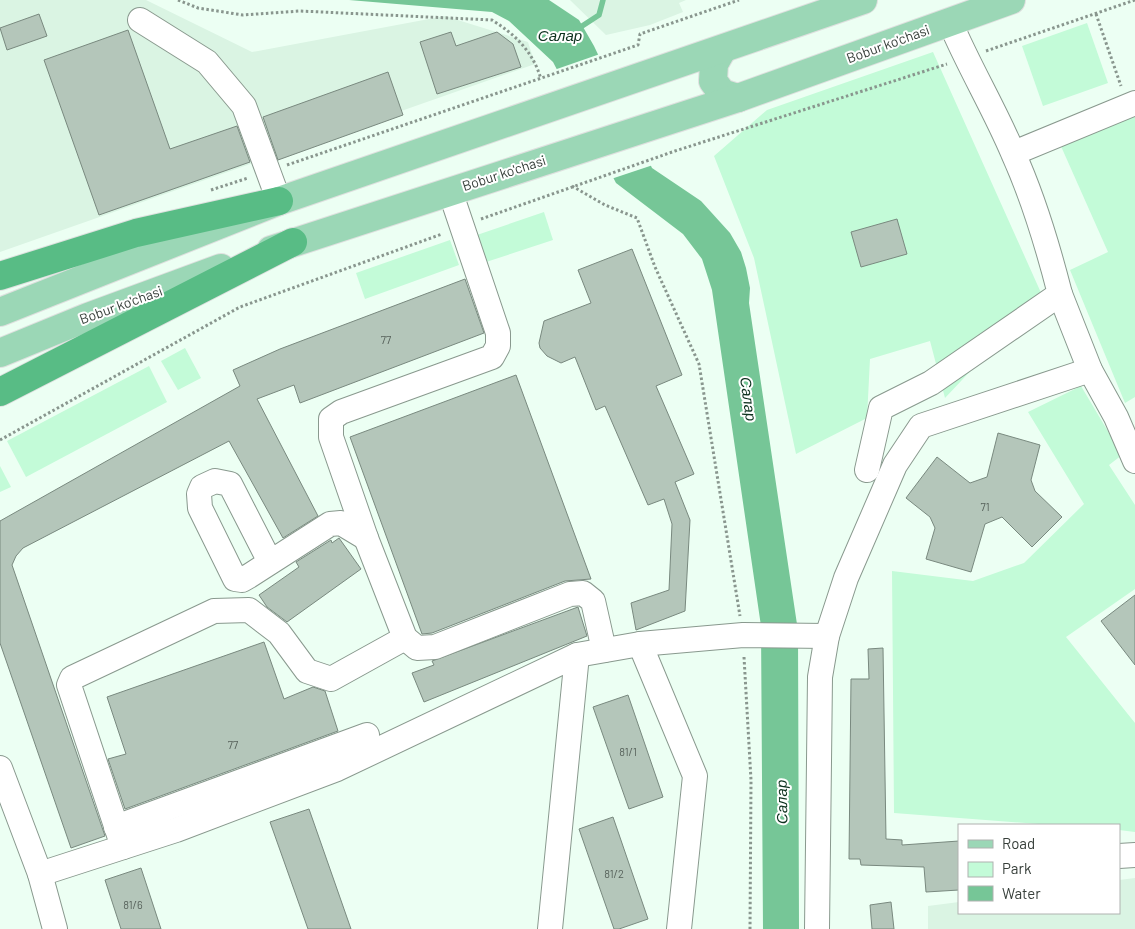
<svg xmlns="http://www.w3.org/2000/svg" width="1135" height="929" viewBox="0 0 1135 929" font-family="Barlow,sans-serif">
<style>
.built{fill:#daf4e3}
.green{fill:#c3fbd8}
.water{fill:#76c697}
.pier{fill:#ecfff3}
.lines{fill:none;stroke-linecap:round;stroke-linejoin:round}
.stream{stroke:#76c697;stroke-width:5.5}
.building{fill:#b4c6ba;stroke:#79897f}
.minor-casing{stroke:#89998e;stroke-width:26}
.major-casing{stroke:#dfe0df;stroke-width:30}
.highway-casing{stroke:#dfe0df;stroke-width:30}
.path{stroke:#89968e;stroke-width:3;stroke-dasharray:2.5 2.5;stroke-linecap:butt}
.minor{stroke:#fff;stroke-width:24}
.major{stroke:#9bd7b6;stroke-width:28}
.highway{stroke:#58bc85;stroke-width:28}
.labels{text-anchor:middle;stroke-width:4;stroke-linejoin:round;paint-order:stroke}
.number-label{font-size:11px;fill:#56615a}
.street-label{font-size:14px;fill:#373f3a;stroke:#fff}
.water-label{font-size:15px;font-style:italic;fill:#0d311e;stroke:#fff}
</style>
<rect width="100%" height="100%" fill="#ecfff3"/>
<g class="built">
<path d="M 0,0 L 146,0 L 252,52 L 445,16 L 528,42 L 535,64 L 0,252 Z"/>
<path d="M 570,0 L 686,0 L 679,3 L 683,12 L 650,25 L 606,35 Z"/>
<path d="M 1135,878 L 1135,929 L 928,929 L 928,906 L 959,902 L 959,913 L 1119,913 L 1119,880 Z"/>
</g>
<g class="green">
<path d="M 1087,23 L 1108,83 L 1043,106 L 1022,46 Z"/>
<path d="M 933,52 L 1042,295 L 945,398 L 930,341 L 870,359 L 867,418 L 796,454 L 754,258 L 714,156 L 767,110 Z"/>
<path d="M 1135,114 L 1135,397 L 1125,403 L 1070,270 L 1108,252 L 1060,144 Z"/>
<path d="M 544,212 L 553,240 L 483,263 L 474,236 Z"/>
<path d="M 450,240 L 459,265 L 365,299 L 356,273 Z"/>
<path d="M 185,348 L 201,378 L 178,390 L 161,361 Z"/>
<path d="M 149,366 L 167,402 L 26,477 L 7,441 Z"/>
<path d="M 1081,386 L 1122,455 L 1109,465 L 1135,505 L 1135,589 L 1066,637 L 1135,723 L 1135,832 L 1119,830 L 1119,825 L 1051,825 L 894,813 L 892,571 L 973,581 L 1024,563 L 1084,504 L 1028,412 Z"/>
<path d="M 0,466 L 11,487 L 0,492 Z"/>
</g>
<path class="water" d="M 349,0 L 549,0 L 579,20 L 594,46 L 652,168 L 701,201 L 730,233 L 741,252 L 746,268 L 750,288 L 749,303 L 798,631 L 799,929 L 763,929 L 761,626 L 712,290 L 702,259 L 683,234 L 616,183 L 553,62 L 509,21 L 492,12 Z"/>
<path class="pier" d="M 600,54 L 653,165 L 611,179 L 554,70 Z"/>
<g class="lines">
<path class="stream" d="M 576,30 L 599,15 L 603,0"/>
</g>
<g class="building">
<path d="M 39,14 L 47,36 L 7,50 L 0,28 Z"/>
<path d="M 128,30 L 170,149 L 237,126 L 250,162 L 99,215 L 44,60 Z"/>
<path d="M 451,32 L 456,46 L 497,32 L 513,44 L 521,67 L 437,94 L 420,42 Z"/>
<path d="M 388,72 L 403,115 L 278,160 L 263,117 Z"/>
<path d="M 897,219 L 907,254 L 861,267 L 851,232 Z"/>
<path d="M 632,249 L 682,375 L 656,386 L 694,474 L 675,482 L 690,520 L 685,611 L 636,630 L 631,603 L 669,590 L 672,524 L 664,499 L 648,505 L 605,406 L 596,410 L 575,357 L 561,363 L 547,356 L 540,348 L 539,343 L 544,321 L 591,303 L 578,270 Z"/>
<path d="M 465,279 L 484,333 L 300,403 L 294,385 L 257,399 L 318,516 L 283,538 L 229,441 L 23,548 L 16,556 L 12,565 L 105,836 L 71,848 L 0,643 L 0,521 L 240,386 L 233,370 L 280,349 Z"/>
<path d="M 516,375 L 591,579 L 565,581 L 432,633 L 422,634 L 350,437 Z"/>
<path d="M 998,433 L 1040,445 L 1031,480 L 1035,491 L 1062,517 L 1032,547 L 1002,517 L 985,524 L 971,572 L 926,559 L 935,528 L 930,517 L 906,498 L 937,457 L 970,483 L 987,477 Z"/>
<path d="M 339,538 L 361,569 L 287,622 L 267,607 L 259,595 L 299,567 L 296,562 L 331,540 L 332,543 Z"/>
<path d="M 1135,595 L 1135,665 L 1101,621 Z"/>
<path d="M 578,607 L 587,636 L 424,702 L 412,673 L 434,665 L 432,661 Z"/>
<path d="M 264,642 L 284,699 L 313,687 L 325,691 L 338,731 L 125,809 L 108,759 L 126,754 L 107,697 Z"/>
<path d="M 883,648 L 886,839 L 902,840 L 902,845 L 959,841 L 959,890 L 926,892 L 924,867 L 861,865 L 860,859 L 849,859 L 851,679 L 869,679 L 868,649 Z"/>
<path d="M 628,695 L 663,797 L 629,809 L 593,707 Z"/>
<path d="M 309,809 L 351,929 L 308,929 L 270,822 Z"/>
<path d="M 613,817 L 648,919 L 619,929 L 614,929 L 579,829 Z"/>
<path d="M 141,868 L 161,929 L 121,929 L 105,880 Z"/>
<path d="M 891,902 L 894,929 L 872,929 L 870,905 Z"/>
</g>
<g class="lines">
<g class="minor-casing">
<g id="minor">
<path d="M 140,20 L 207,62 L 244,106 L 279,201"/>
<path d="M 1014,153 L 1135,103"/>
<path d="M 450,191 L 498,333 L 498,346 L 492,357 L 341,412 L 331,419 L 331,437 L 366,538 L 405,638 L 417,648 L 435,647 L 570,594 L 583,593 L 593,601 L 604,650"/>
<path d="M 1060,294 L 1090,370 L 1116,417 L 1135,461"/>
<path d="M 867,470 L 881,408 L 931,383 L 1060,294 C 1048,247 1033,197 1013,153 C 994,108 969,67 950,22"/>
<path d="M 270,562 L 230,484 L 215,481 L 202,487 L 199,494 L 200,508 L 235,579 L 242,580 L 249,576 L 330,524 L 341,523 L 366,538"/>
<path d="M 640,644 L 695,776 L 679,929"/>
<path d="M 0,768 L 40,874 L 55,929"/>
<path d="M 116,827 L 367,735"/>
<path d="M 123,847 L 69,685 L 72,678 L 214,611 L 249,610 L 279,633 L 307,671 L 331,679 L 405,638"/>
<path d="M 1119,856 L 1135,855"/>
<path d="M 40,874 L 176,830 L 337,769 L 577,655 L 640,644 L 743,635 L 827,636"/>
<path d="M 550,929 L 577,655"/>
<path d="M 817,929 L 820,677 L 827,636 L 846,578 L 895,465 L 921,426 L 1090,370"/>
</g>
</g>
<g class="major-casing">
<g id="major">
<path d="M 722,50 L 714,64 L 713,81 L 722,93 L 738,98"/>
<path d="M 271,250 L 738,98 L 1011,0"/>
<path d="M 0,312 L 279,201 L 863,0"/>
<path d="M 0,353 L 88,317 L 221,268"/>
</g>
</g>
<g class="highway-casing">
<g id="highway">
<path d="M 0,276 L 136,233 L 279,201"/>
<path d="M 0,392 L 293,242"/>
</g>
</g>
<g class="path">
<path d="M 178,0 L 198,8 L 243,15 L 300,11 L 492,20 C 516,35 533,52 541,79"/>
<path d="M 1096,14 L 1121,86"/>
<path d="M 986,51 L 1135,0"/>
<path d="M 287,165 L 638,45 L 640,34 L 739,0"/>
<path d="M 572,186 L 605,205 L 637,218 L 655,267 L 699,364 L 740,616"/>
<path d="M 211,190 L 248,178"/>
<path d="M 481,219 L 675,151 L 947,64"/>
<path d="M 0,440 L 240,307 L 442,234"/>
<path d="M 744,657 L 751,780 L 750,929"/>
</g>
<use href="#minor" class="minor"/>
<use href="#major" class="major"/>
<use href="#highway" class="highway"/>
</g>
<g class="labels">
<g class="number-label">
<text x="386" y="344">77</text>
<text x="985" y="511">71</text>
<text x="233" y="749">77</text>
<text x="628" y="756">81/1</text>
<text x="614" y="878">81/2</text>
<text x="133" y="909">81/6</text>
</g>
<g class="street-label">
<text transform="translate(888 44) rotate(-20)" y="5">Bobur ko'chasi</text>
<text transform="translate(504 173) rotate(-18)" y="5">Bobur ko'chasi</text>
<text transform="translate(121 305) rotate(-20)" y="5">Bobur ko'chasi</text>
</g>
<g class="water-label">
<text x="560" y="41">Салар</text>
<text transform="translate(748 399) rotate(82)" y="5">Салар</text>
<text transform="translate(782 802) rotate(-91)" y="5">Салар</text>
</g>
</g>
<rect x="958" y="824" width="162" height="90" fill="#ffffff" stroke="#afb2b0"/>
<rect x="968" y="840" width="25" height="8" fill="#9bd7b6" stroke="#afb2b0"/>
<text x="1002" y="849" font-size="15" fill="#373f3a">Road</text>
<rect x="968" y="862" width="25" height="15" fill="#c3fbd8" stroke="#afb2b0"/>
<text x="1002" y="874" font-size="15" fill="#373f3a">Park</text>
<rect x="968" y="886" width="25" height="15" fill="#76c697" stroke="#afb2b0"/>
<text x="1002" y="899" font-size="15" fill="#373f3a">Water</text>
</svg>
